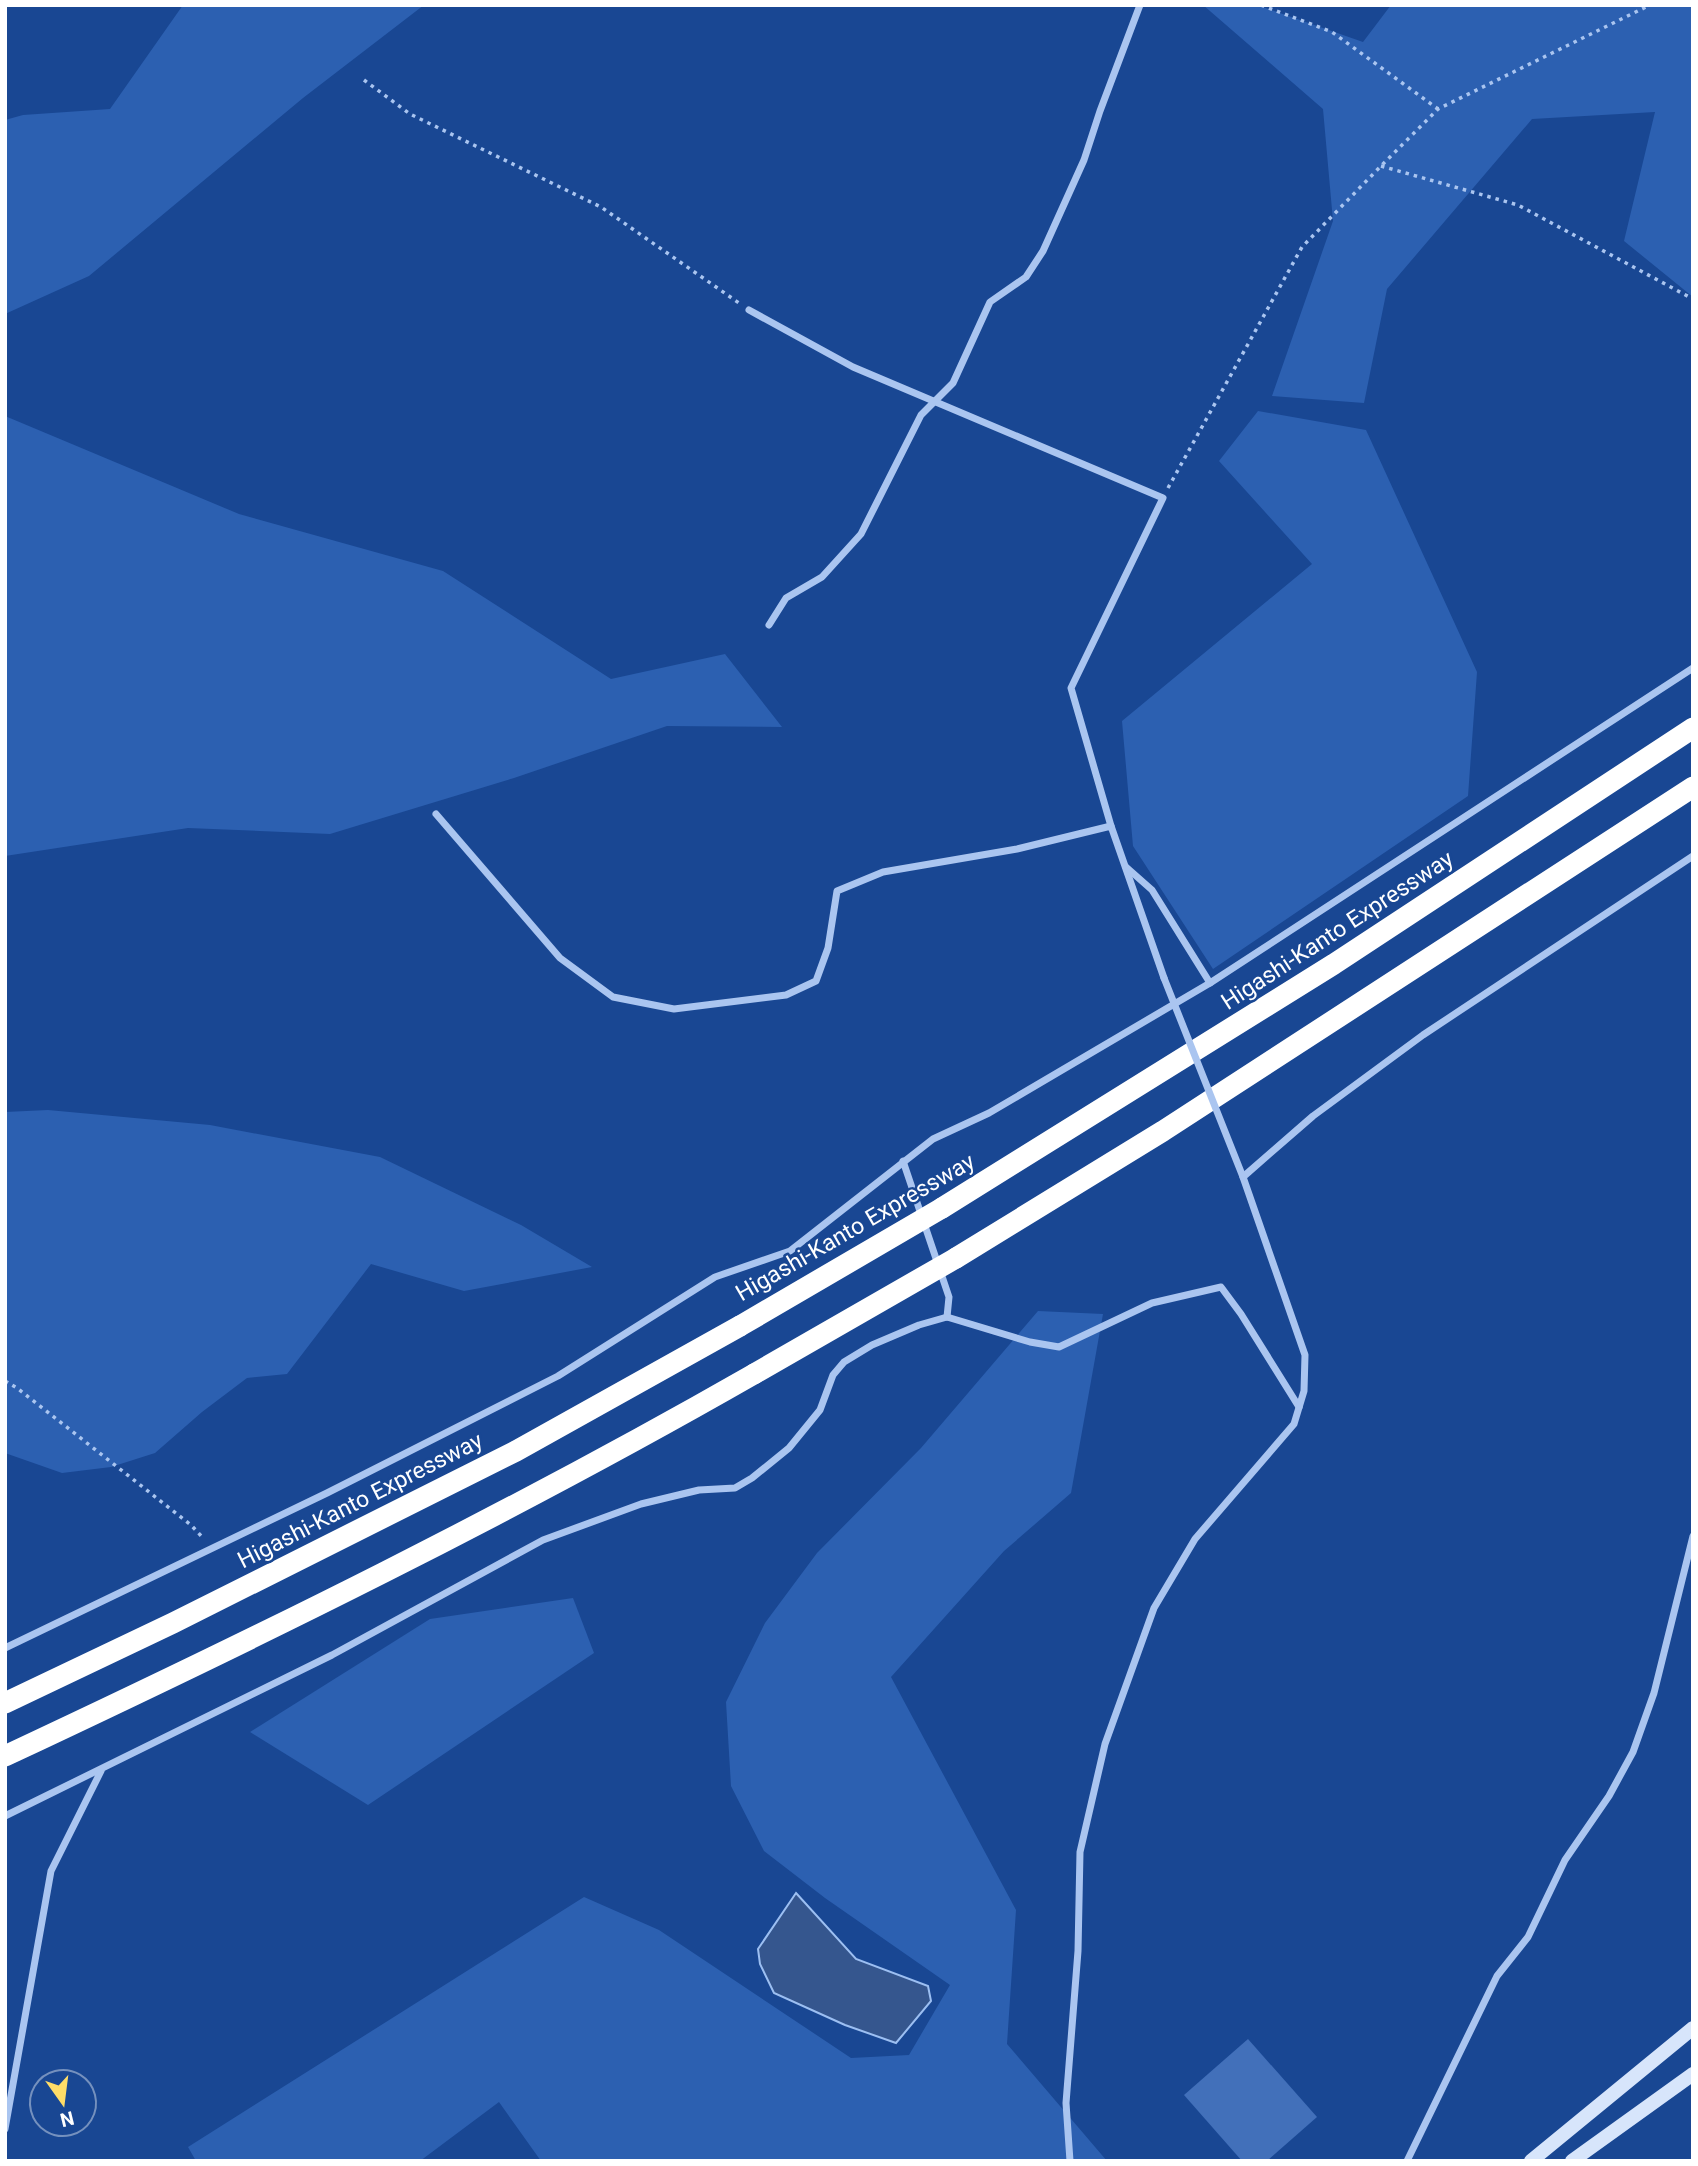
<svg xmlns="http://www.w3.org/2000/svg" width="1698" height="2166" viewBox="0 0 1698 2166" font-family="Roboto,sans-serif">
<style>
.green{fill:#2c60b1}
.water{fill:#35568e;stroke:#9cbff2;stroke-width:2}
.building{fill:#4270ba}
.lines{fill:none;stroke-linecap:round;stroke-linejoin:round}
.path{stroke:#aac5f0;stroke-width:3.5;stroke-dasharray:3.5 5;stroke-linecap:butt}
.street{stroke:#aac5f0;stroke-width:7}
.secondary{stroke:#d7e5fb;stroke-width:14}
.highway{stroke:#fff;stroke-width:21}
.street-bridge{stroke:#aac5f0;stroke-width:7}
.highway-bridge{stroke:#fff;stroke-width:21}
.labels{text-anchor:middle;stroke-width:5;stroke-linejoin:round;paint-order:stroke}
.street-label{font-size:23px;fill:#fff;stroke:#194793}
</style>
<rect width="100%" height="100%" fill="#194793"/>
<g class="green">
<path d="M 183,5 L 424,5 L 303,98 L 89,276 L 5,314 L 5,120 L 23,115 L 110,109 Z"/>
<path d="M 1203,5 L 1257,5 L 1363,42 L 1391,5 L 1693,5 L 1693,297 L 1624,241 L 1655,112 L 1532,119 L 1387,289 L 1364,403 L 1272,396 L 1333,221 L 1323,109 Z"/>
<path d="M 1258,411 L 1366,430 L 1477,672 L 1468,796 L 1213,969 L 1133,846 L 1122,721 L 1312,564 L 1219,461 Z"/>
<path d="M 5,416 L 239,514 L 443,571 L 611,679 L 725,654 L 782,727 L 667,726 L 514,778 L 330,834 L 188,828 L 5,856 Z"/>
<path d="M 48,1110 L 210,1125 L 380,1157 L 521,1225 L 592,1267 L 464,1291 L 371,1264 L 287,1374 L 247,1378 L 202,1412 L 155,1453 L 111,1467 L 62,1473 L 5,1453 L 5,1112 Z"/>
<path d="M 1038,1311 L 1103,1314 L 1071,1493 L 1004,1551 L 891,1677 L 1016,1910 L 1007,2044 L 1107,2161 L 541,2161 L 499,2102 L 420,2161 L 196,2161 L 188,2147 L 584,1897 L 659,1930 L 851,2058 L 909,2055 L 950,1985 L 825,1898 L 764,1851 L 731,1786 L 726,1702 L 765,1623 L 817,1553 L 921,1448 Z"/>
<path d="M 573,1598 L 594,1653 L 368,1805 L 250,1732 L 430,1619 Z"/>
</g>
<path class="water" d="M 796,1893 L 856,1959 L 928,1986 L 931,2001 L 896,2043 L 845,2025 L 774,1993 L 760,1964 L 758,1949 Z"/>
<path class="building" d="M 1248,2039 L 1317,2117 L 1267,2161 L 1242,2161 L 1184,2095 Z"/>
<g class="lines">
<g class="path">
<path d="M 1261,5 L 1332,32 L 1438,109"/>
<path d="M 364,80 L 410,114 L 601,207 L 739,303"/>
<path d="M 1381,166 L 1518,205 L 1693,299"/>
<path d="M 1168,488 L 1302,247 L 1381,166 L 1438,109 L 1650,5"/>
<path d="M 5,1381 L 17,1388 L 191,1525 L 204,1539"/>
</g>
<g class="street">
<path d="M 749,310 L 853,367 L 1163,498 L 1071,688 L 1111,826"/>
<path d="M 769,625 L 786,598 L 822,577 L 861,534 L 921,415 L 953,383 L 990,302 L 1026,277 L 1043,251 L 1084,160 L 1100,111 L 1140,5"/>
<path d="M 436,814 L 560,958 L 613,997 L 674,1009 L 786,995 L 816,981 L 828,948 L 837,891 L 883,872 L 1017,849 L 1111,826 L 1164,978"/>
<path d="M 1126,867 L 1152,890 L 1210,983"/>
<path d="M 903,1161 L 949,1297 L 947,1317"/>
<path d="M 5,1648 L 327,1493 L 558,1376 L 715,1277 L 790,1251 L 933,1139 L 989,1113 L 1210,983 L 1693,668"/>
<path d="M 5,1816 L 332,1655 L 543,1540 L 641,1504 L 699,1490 L 735,1488 L 752,1478 L 789,1448 L 820,1410 L 833,1375 L 844,1362 L 872,1345 L 919,1325 L 947,1317 L 1030,1342 L 1059,1347 L 1152,1303 L 1221,1287 L 1241,1314 L 1299,1407"/>
<path d="M 5,2129 L 51,1871 L 101,1771"/>
<path d="M 1070,2161 L 1066,2103 L 1078,1951 L 1080,1852 L 1105,1744 L 1154,1608 L 1195,1539 L 1294,1424 L 1304,1391 L 1305,1355 L 1243,1177 L 1313,1116 L 1423,1035 L 1693,856"/>
<path d="M 1407,2161 L 1497,1976 L 1528,1937 L 1565,1860 L 1609,1796 L 1633,1752 L 1654,1693 L 1693,1536"/>
</g>
<g class="secondary">
<path d="M 1531,2161 L 1693,2028"/>
<path d="M 1572,2161 L 1693,2074"/>
</g>
<g class="highway">
<path d="M 942,1208 L 1334,964 L 1693,728"/>
<path d="M 956,1258 L 1163,1131 L 1693,787"/>
<path d="M 5,1703 L 173,1623 L 516,1451 L 740,1326"/>
<path d="M 5,1756 C 259,1637 511,1513 754,1374"/>
</g>
<path class="street-bridge" d="M 1164,978 L 1243,1177"/>
<g class="highway-bridge">
<path d="M 740,1326 L 942,1208"/>
<path d="M 754,1374 L 956,1258"/>
</g>
</g>
<g class="labels">
<g class="street-label">
<text transform="translate(1337 930) rotate(-33)" y="8">Higashi-Kanto Expressway</text>
<text transform="translate(855 1227) rotate(-30)" y="8">Higashi-Kanto Expressway</text>
<text transform="translate(360 1500) rotate(-27)" y="8">Higashi-Kanto Expressway</text>
</g>
</g>
<rect width="1698" height="2166" fill="none" stroke="#ffffff" stroke-width="14"/>
<g transform="translate(63 2103) rotate(166)"><circle r="33" fill="#194793" stroke="#7591be" stroke-width="2"/>
<path d="M0-5L12 26L0 18L-12 26Z" fill="#ffdd68"/>
<text y="-10" font-size="19" font-weight="bold" text-anchor="middle" fill="#ffffff">N</text>
</g>
</svg>
